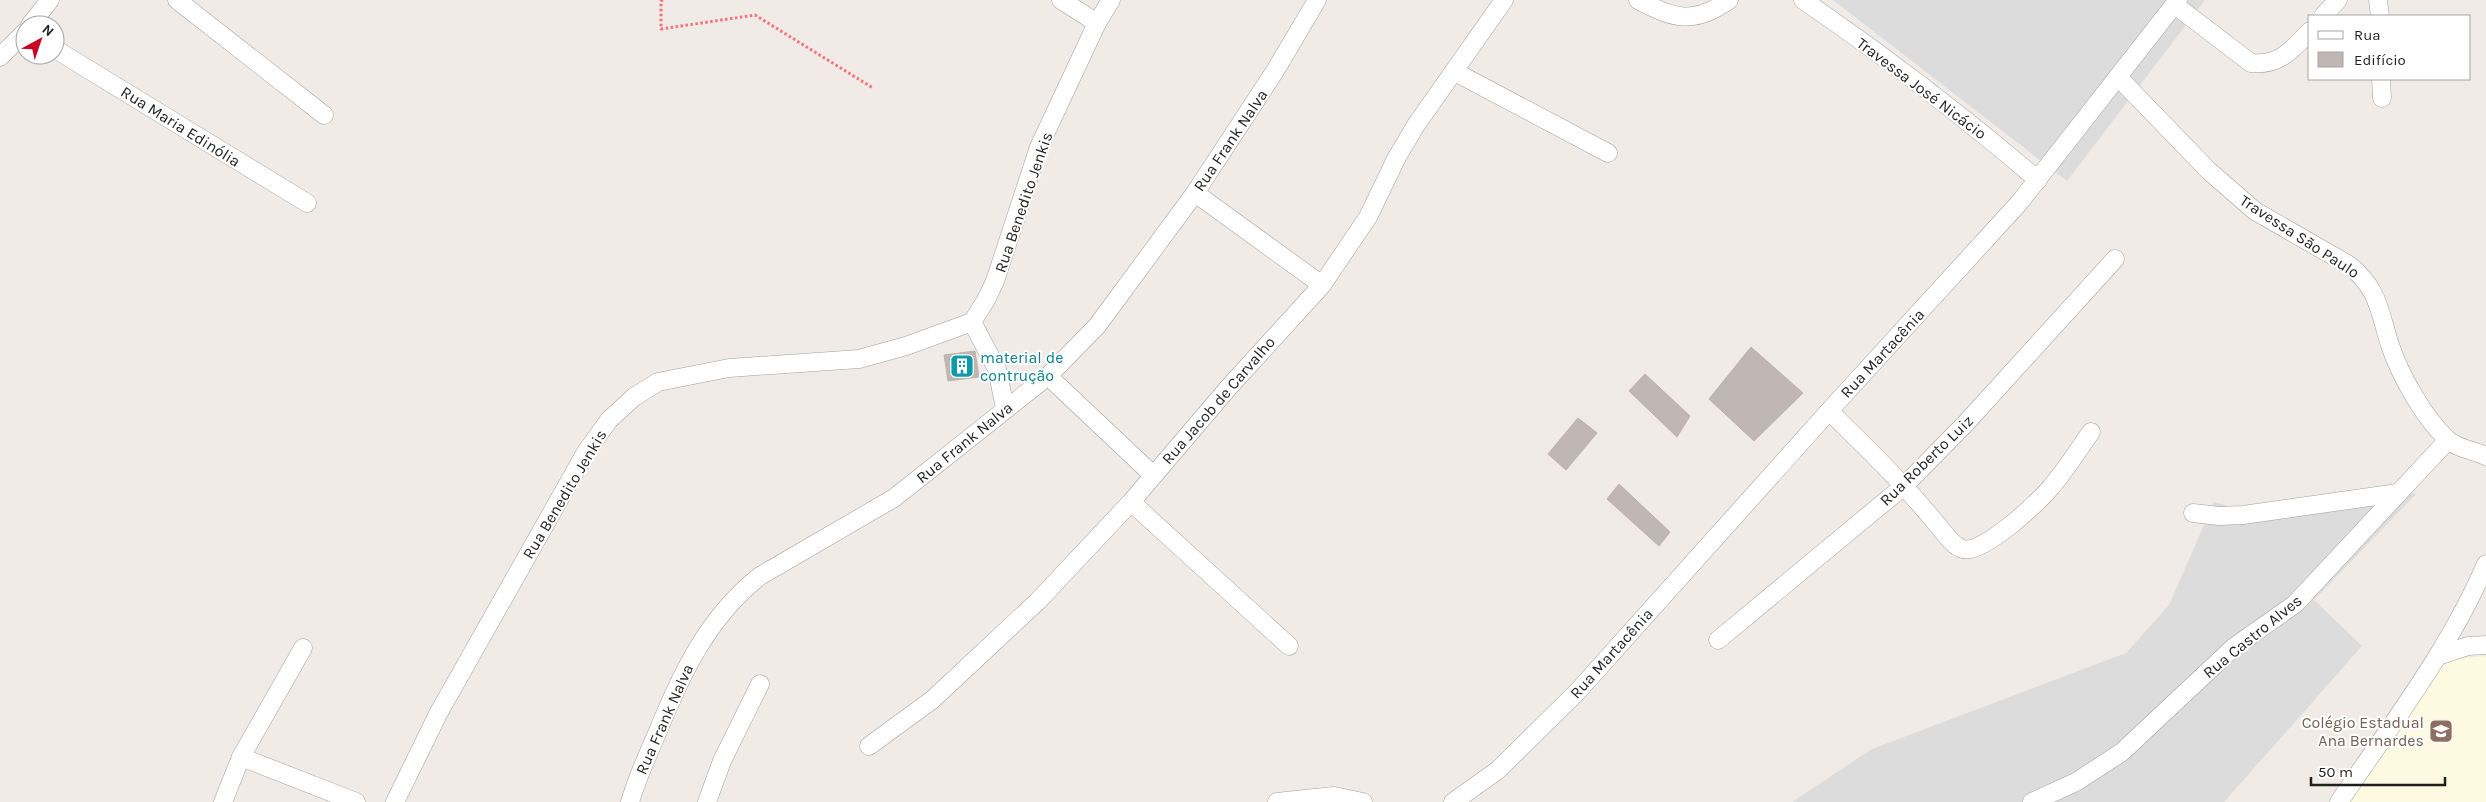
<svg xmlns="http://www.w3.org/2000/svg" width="2486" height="802" viewBox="0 0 2486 802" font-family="Karla,sans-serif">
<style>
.residential{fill:#dddcdd}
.education{fill:#fef9e1}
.building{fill:#c0b6b3;stroke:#c1b0a9}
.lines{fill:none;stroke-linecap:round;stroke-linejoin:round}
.minor-casing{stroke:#a0a0a0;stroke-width:19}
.path{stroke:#f5727a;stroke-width:3;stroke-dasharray:2.5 2.5;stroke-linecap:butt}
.minor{stroke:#fff;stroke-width:18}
.labels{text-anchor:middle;stroke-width:4;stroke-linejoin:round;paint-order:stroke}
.street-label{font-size:16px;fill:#1f1f1f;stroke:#fff}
.culture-label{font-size:16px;fill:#0d838f;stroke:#fff;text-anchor:start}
.education-label{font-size:16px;fill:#785e54;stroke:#fff;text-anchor:end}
</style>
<rect width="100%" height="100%" fill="#f0ebe6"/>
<g class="residential">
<path d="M 1833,0 L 2205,0 L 2067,181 Z"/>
<path d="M 2417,493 L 2314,600 L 2362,646 L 2224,802 L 1792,802 L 1872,749 L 2126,653 L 2169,605 L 2214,502 L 2246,511 Z"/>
</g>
<path class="education" d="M 2486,656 L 2486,802 L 2348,802 L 2445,660 Z"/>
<g class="building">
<path d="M 1751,347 L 1803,393 L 1754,441 L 1709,399 Z"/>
<path d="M 975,351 L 979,377 L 948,381 L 944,355 Z"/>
<path d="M 1645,374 L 1690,416 L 1677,437 L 1629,391 Z"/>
<path d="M 1578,418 L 1597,433 L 1566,470 L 1548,454 Z"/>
<path d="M 1619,484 L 1670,532 L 1659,546 L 1607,499 Z"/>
</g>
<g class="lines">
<g class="minor-casing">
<g id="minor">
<path d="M 177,0 L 324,115"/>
<path d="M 1061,0 L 1097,23"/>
<path d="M 1638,0 C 1674,19 1694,25 1729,0"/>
<path d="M 1803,0 C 1885,56 1963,116 2038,180"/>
<path d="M 2378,0 L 2380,16"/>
<path d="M 2175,5 L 2251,63 C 2279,66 2292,50 2310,31"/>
<path d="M 2323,16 L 2338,0"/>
<path d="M 30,25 L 50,0"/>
<path d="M 55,49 L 307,203"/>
<path d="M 0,57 L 25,32"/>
<path d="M 1455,72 L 1608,153"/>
<path d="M 2119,78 L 2209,171 L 2255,211 L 2349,265 C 2379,289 2379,311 2390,345 C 2400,375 2424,418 2447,439 C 2456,448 2475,451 2486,456"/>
<path d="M 2381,79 L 2382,98"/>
<path d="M 1195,193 L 1322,285"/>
<path d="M 972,322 L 997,369 L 1005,408"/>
<path d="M 1048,376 L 1153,475"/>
<path d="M 1829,411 C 1866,447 1903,483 1936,523 C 1943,531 1952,546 1963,549 C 1982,555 2039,502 2051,487 C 2066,470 2078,450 2091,432"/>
<path d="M 1131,502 L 1289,646"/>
<path d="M 2193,513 L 2219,516 L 2243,515 L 2398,493"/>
<path d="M 1718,640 L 1905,485 L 1965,424 L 2115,259"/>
<path d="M 2438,656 L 2468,646 L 2486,645"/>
<path d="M 869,746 L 932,700 L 1038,601 L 1131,502 L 1229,387 L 1322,285 L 1368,217 L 1397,157 L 1416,125 L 1504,0"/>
<path d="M 241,757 L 356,802"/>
<path d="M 223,802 L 241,757 L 303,648"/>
<path d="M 395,802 L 438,714 L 586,452 L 609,420 L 634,397 L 658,382 L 729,368 L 859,359 L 906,346 L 972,322 L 986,300 L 995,281 L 1039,147 L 1097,23 L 1111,0"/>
<path d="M 630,802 C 637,778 648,754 658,731 C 682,672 709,616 760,576 L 894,498 L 1048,376 L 1097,326 L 1195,193 L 1275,71 L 1317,0"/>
<path d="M 707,802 L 722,761 L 760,684"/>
<path d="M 1277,802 L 1334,796 L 1363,802"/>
<path d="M 1453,802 L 1498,770 L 1578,691 L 1829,411 L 2019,203 L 2178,0"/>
<path d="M 2032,802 L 2076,782 L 2122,752 L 2234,647 L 2295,604 L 2448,440"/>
<path d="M 2339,802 C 2391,725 2449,650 2486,564"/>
</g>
</g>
<path class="path" d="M 663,0 L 661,1 L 661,29 L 755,15 L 873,88"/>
<use href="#minor" class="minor"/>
</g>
<defs>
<g id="building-square" transform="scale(1.25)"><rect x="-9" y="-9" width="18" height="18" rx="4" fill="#0f9aa8" stroke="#fff"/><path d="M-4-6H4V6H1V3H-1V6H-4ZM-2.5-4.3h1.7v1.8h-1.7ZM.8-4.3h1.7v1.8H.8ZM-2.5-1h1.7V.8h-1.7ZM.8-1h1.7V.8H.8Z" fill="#fff"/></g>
<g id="school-square" transform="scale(1.25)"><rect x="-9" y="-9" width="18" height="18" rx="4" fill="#8d6e63" stroke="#fff"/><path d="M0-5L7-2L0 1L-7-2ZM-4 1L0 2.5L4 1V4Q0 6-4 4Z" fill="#fff"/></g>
</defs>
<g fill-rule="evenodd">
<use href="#building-square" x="962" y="366"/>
<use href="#school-square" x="2441" y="731"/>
</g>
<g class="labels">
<g class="street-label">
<text transform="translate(1922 88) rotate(37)" y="6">Travessa José Nicácio</text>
<text transform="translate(181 126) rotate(32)" y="6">Rua Maria Edinólia</text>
<text transform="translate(1230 140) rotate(-56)" y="6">Rua Frank Nalva</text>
<text transform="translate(1023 202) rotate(-71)" y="6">Rua Benedito Jenkis</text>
<text transform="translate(2300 236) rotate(33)" y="6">Travessa São Paulo</text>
<text transform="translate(1882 353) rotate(-47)" y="6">Rua Martacênia</text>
<text transform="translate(1218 400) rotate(-49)" y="6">Rua Jacob de Carvalho</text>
<text transform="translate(964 442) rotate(-39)" y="6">Rua Frank Nalva</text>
<text transform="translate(1926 460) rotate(-44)" y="6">Rua Roberto Luiz</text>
<text transform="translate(564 494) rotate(-59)" y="6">Rua Benedito Jenkis</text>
<text transform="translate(2252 636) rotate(-39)" y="6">Rua Castro Alves</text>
<text transform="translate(1611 653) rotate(-48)" y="6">Rua Martacênia</text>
<text transform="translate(664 719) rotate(-66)" y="6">Rua Frank Nalva</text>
</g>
<g class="culture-label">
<text x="980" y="363">material de<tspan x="980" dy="18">contrução</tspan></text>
</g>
<g class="education-label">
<text x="2424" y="728">Colégio Estadual<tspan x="2424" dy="18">Ana Bernardes</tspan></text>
</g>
</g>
<rect x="2308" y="15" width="162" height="65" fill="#ffffff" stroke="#a5a5a5"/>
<rect x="2318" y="31" width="25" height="8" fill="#ffffff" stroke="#a5a5a5"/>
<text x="2354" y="40" font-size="15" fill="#1f1f1f">Rua</text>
<rect x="2318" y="52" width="25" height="15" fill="#c0b6b3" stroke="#a5a5a5"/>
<text x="2354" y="65" font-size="15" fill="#1f1f1f">Edifício</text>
<g transform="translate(40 40) rotate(40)"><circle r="24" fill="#ffffff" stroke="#a5a5a5"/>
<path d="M0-4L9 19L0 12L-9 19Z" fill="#c80726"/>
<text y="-8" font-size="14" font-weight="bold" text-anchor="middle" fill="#1f1f1f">N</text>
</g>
<path d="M2311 777v8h134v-8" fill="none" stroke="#1f1f1f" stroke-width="2.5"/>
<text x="2318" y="777" font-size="15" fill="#1f1f1f" stroke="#ffffff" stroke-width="4" paint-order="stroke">50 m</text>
</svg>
